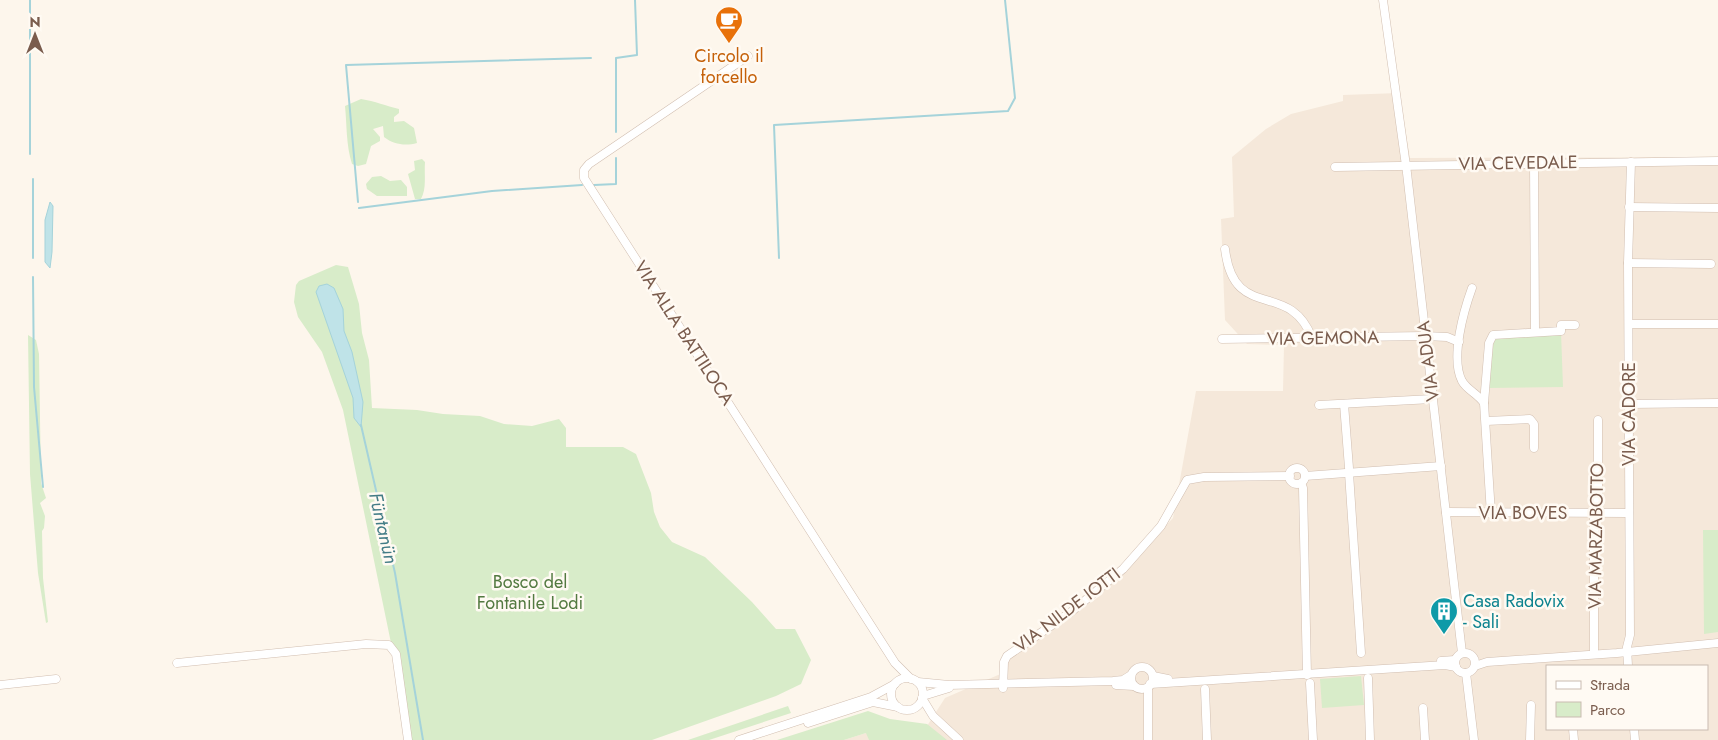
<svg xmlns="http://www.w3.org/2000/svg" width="1718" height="740" viewBox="0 0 1718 740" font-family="Jost,sans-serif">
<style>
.residential{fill:#f5e8da;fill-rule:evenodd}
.green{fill:#d8ecc9}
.water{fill:#bfe3e8;stroke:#a5d3da}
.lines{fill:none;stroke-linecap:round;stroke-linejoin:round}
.stream{stroke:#a5d3da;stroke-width:2}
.minor-casing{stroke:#d1beb0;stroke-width:9}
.minor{stroke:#fff;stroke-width:8}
.labels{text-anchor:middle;stroke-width:5;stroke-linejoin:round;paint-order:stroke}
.food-label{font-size:18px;fill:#c56008;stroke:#fffaf3}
.street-label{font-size:18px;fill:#7a5c4d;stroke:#fffaf3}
.park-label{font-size:18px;fill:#537a41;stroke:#fffaf3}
.culture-label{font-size:18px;fill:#0d838f;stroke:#fffaf3;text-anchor:start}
.water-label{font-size:19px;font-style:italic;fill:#437c86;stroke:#fffaf3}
</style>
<rect width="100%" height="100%" fill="#fdf6ec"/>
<path class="residential" d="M 1399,93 L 1410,158 L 1718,157 L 1718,740 L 844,740 L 866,733 L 927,726 L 945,698 L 1005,672 L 1008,659 L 1097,598 L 1173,518 L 1196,391 L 1283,391 L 1284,345 L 1247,344 L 1225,320 L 1221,219 L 1234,217 L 1232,157 L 1266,129 L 1291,114 L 1343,101 L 1343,95 ZM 1547,666 L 1707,666 L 1707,729 L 1547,729 Z"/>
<g class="green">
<path d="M 361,99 C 375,101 386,106 399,109 L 399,113 L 394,117 L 394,122 L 404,121 L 414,128 L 417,143 C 406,146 394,145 384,137 L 383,126 L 373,129 L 380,137 L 380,141 L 371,146 L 366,164 L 358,166 L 352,164 C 346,145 347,126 345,106 Z"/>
<path d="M 422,159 L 425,162 C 424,175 427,188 421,199 L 415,199 L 408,174 L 415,170 L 414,161 Z"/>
<path d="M 381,176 L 390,181 L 401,180 L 407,187 L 407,196 L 377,196 L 367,189 L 366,184 L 372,177 Z"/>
<path d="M 336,265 L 348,267 L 359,304 L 362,333 L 369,360 L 372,408 L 417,410 L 443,414 L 480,416 L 504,424 L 532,426 L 559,419 L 566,428 L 566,447 L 623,447 L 636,454 L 651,493 L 654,512 L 660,527 L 672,542 L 705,557 L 752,602 L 776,629 L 795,629 L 811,660 L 801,684 L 776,696 L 652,740 L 411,740 L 343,410 L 322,352 L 298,317 L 294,302 L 296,285 L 299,281 Z"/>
<path d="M 1561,332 L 1563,387 L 1488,388 L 1494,339 Z"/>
<path d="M 28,335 L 36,340 L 39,354 L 41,483 L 46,498 L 40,503 L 45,516 L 44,528 L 42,531 L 43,578 L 48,622 L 46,623 L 38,573 L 30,474 Z"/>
<path d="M 1703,530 L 1718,530 L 1718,632 L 1704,634 Z"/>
<path d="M 1361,676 L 1364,705 L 1322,708 L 1320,679 Z"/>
<path d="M 788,706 L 791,713 L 709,740 L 688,740 Z"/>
<path d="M 868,711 L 890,719 L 927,724 L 947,740 L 869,740 L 866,733 L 844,740 L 777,740 Z"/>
</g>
<g class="water">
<path d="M 50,202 L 53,206 L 52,252 L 50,268 L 45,262 L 45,220 Z"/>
<path d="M 327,284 L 334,288 L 343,309 L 344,331 L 352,352 L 363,402 L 361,427 L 354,418 L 353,398 L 316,292 L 319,286 Z"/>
</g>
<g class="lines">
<g class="stream">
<path d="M 30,0 L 30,154"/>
<path d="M 616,132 L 616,58 L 637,55 L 635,0"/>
<path d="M 33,179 L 33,258"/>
<path d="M 594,185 L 616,184 L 616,158"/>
<path d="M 358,202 L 346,65 L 591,58"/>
<path d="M 359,208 L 492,191 L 582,185"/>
<path d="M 779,258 L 774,125 L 1008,111 L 1015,98 L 1005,0"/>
<path d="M 33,277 L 34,387 L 43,487"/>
<path d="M 361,425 L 395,573 L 423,740"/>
</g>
<g class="minor-casing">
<g id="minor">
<path d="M 1383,0 L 1407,173 L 1462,653"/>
<path d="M 748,56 L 589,164 L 584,170 L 584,178 L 895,663 L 911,679"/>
<path d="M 1534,162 L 1535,331"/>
<path d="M 1335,167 L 1718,161"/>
<path d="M 1629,207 L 1718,208"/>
<path d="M 1225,249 C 1234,324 1289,278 1312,338"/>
<path d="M 1628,263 L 1711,264"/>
<path d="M 1472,288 C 1464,310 1450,358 1462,381 C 1467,390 1478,394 1484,403 L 1491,514"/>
<path d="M 1629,324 L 1718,324"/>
<path d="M 1222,339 L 1425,336 L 1447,337 L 1459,342"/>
<path d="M 1484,403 L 1489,343 L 1493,335 L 1561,331 L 1561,325 L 1575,325"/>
<path d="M 1344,404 L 1349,468"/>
<path d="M 1630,404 L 1718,403"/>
<path d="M 1319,405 L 1432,399"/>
<path d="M 1486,421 L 1530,419 L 1534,424 L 1534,448"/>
<circle cx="1297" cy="476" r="8"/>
<path d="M 1349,473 L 1361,653"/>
<path d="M 1305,476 L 1441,466"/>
<path d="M 1301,483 L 1303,488 L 1307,675"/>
<path d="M 1446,512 L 1629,513"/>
<path d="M 1594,652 L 1594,519 L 1598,499 L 1598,420"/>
<circle cx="1465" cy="663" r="10"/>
<path d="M 1441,661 L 1455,660"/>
<path d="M 177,663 L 366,644 L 389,645 L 396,654 L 408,740"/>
<path d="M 1475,666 L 1487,662 L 1617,653 L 1718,643"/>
<path d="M 1628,666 L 1627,647 L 1630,635 L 1628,263 L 1631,162"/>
<circle cx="1142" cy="678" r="11"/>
<path d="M 1466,673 L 1474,740"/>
<path d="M 1153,676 L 1168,679"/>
<path d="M 1368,678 L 1370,740"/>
<circle cx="907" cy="694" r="16"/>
<path d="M 918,682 L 949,685 L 1113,681 L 1123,680 L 1131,675"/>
<path d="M 1310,683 L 1313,740"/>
<path d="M 1150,684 L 1445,665 L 1456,667"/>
<path d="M 0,685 L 56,679"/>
<path d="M 1116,685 L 1134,686"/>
<path d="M 1148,687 L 1148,740"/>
<path d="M 1003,688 L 1004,662 L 1007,656 L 1071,612 L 1123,569 L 1161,526 L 1187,480 L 1204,477 L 1290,476"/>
<path d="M 1205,689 L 1207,740"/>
<path d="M 923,696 L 949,688"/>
<path d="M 922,698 L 933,716 L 959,740"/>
<path d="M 1423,708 L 1425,740"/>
<path d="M 808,723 L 873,702 L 898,707"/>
<path d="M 1573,729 L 1574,740"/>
<path d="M 1634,729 L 1635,740"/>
<path d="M 739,740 L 871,697 L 895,684"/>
<path d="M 1530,740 L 1531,705"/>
</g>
</g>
<use href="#minor" class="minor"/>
</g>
<defs>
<g id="cafe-pin" transform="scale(1.4375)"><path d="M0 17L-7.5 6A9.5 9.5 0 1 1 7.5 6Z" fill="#e8710a" stroke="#fffaf3"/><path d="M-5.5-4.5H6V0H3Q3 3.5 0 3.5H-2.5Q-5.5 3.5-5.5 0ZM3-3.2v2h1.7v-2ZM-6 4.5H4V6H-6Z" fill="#fff"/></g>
<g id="building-pin" transform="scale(1.4375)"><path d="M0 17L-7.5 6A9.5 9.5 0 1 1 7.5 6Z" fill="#0f9aa8" stroke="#fffaf3"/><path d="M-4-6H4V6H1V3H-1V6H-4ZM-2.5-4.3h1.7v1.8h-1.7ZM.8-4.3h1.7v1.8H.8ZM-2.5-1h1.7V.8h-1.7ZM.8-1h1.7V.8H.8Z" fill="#fff"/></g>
</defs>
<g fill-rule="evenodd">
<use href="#cafe-pin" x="729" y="20"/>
<use href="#building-pin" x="1444" y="611"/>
</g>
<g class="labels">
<g class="food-label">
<text x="729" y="62">Circolo il<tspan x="729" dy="21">forcello</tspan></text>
</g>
<g class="street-label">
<text transform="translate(1518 163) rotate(-1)" y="6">VIA CEVEDALE</text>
<text transform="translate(684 333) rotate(57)" y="6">VIA ALLA BATTILOCA</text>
<text transform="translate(1323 338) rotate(-1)" y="6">VIA GEMONA</text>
<text transform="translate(1428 361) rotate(-97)" y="6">VIA ADUA</text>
<text transform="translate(1629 414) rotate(-90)" y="6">VIA CADORE</text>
<text x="1523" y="519">VIA BOVES</text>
<text transform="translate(1596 536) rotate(-89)" y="6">VIA MARZABOTTO</text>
<text transform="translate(1067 610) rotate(-37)" y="6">VIA NILDE IOTTI</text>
</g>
<g class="park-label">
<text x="530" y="588">Bosco del<tspan x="530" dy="21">Fontanile Lodi</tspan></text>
</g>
<g class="culture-label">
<text x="1463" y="607">Casa Radovix<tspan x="1463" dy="21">- Sali</tspan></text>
</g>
<g class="water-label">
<text transform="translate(384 528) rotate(77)" y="7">Füntanün</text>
</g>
</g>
<rect x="1546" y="665" width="162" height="65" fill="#fffaf3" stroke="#cabbb1"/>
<rect x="1556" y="681" width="25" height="8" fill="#ffffff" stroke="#cabbb1"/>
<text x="1590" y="690" font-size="15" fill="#7a5c4d">Strada</text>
<rect x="1556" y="702" width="25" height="15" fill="#d8ecc9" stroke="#cabbb1"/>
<text x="1590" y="715" font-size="15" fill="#7a5c4d">Parco</text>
<g transform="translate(35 35)" stroke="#fffaf3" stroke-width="4" paint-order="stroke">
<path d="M0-4L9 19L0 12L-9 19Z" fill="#7a5c4d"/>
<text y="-8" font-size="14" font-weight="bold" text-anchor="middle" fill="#7a5c4d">N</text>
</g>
</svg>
